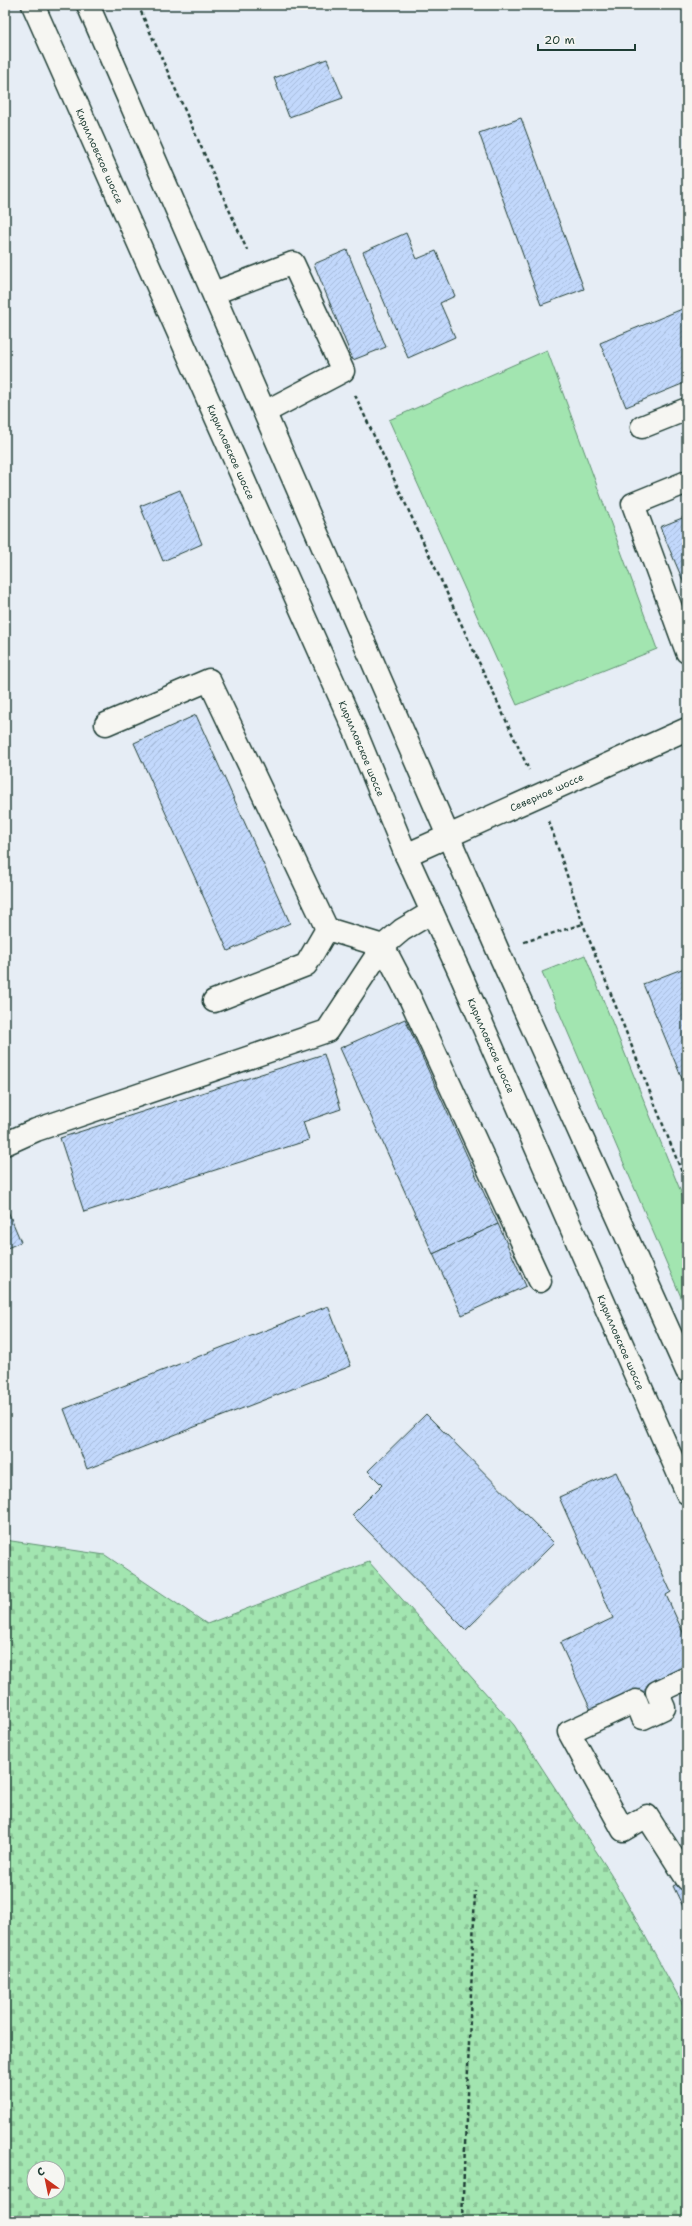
<svg xmlns="http://www.w3.org/2000/svg" width="692" height="2226" viewBox="0 0 692 2226" font-family="'Shantell Sans',sans-serif">
<style>
.green{fill:#a2e5b0;stroke:#609172}
.cemetery{fill:url(#cemetery-stones);stroke:#609172;fill-rule:evenodd}
.building{fill:url(#building-hatch);stroke:#1f3d34}
.lines{fill:none;stroke-linecap:round;stroke-linejoin:round}
.minor-casing{stroke:#1f3d34;stroke-width:25}
.major-casing{stroke:#1f3d34;stroke-width:25}
.path{stroke:#1f3d34;stroke-width:2.5;stroke-dasharray:4 3;stroke-linecap:butt}
.minor{stroke:#f6f6f2;stroke-width:22}
.major{stroke:#f6f6f2;stroke-width:22}
.labels{text-anchor:middle;stroke-width:3.5;stroke-linejoin:round;paint-order:stroke}
.street-label{font-size:10px;fill:#1f3d34;stroke:#f6f6f2}
</style>
<defs>
<pattern id="cemetery-stones" width="16" height="16" patternUnits="userSpaceOnUse"><rect width="16" height="16" fill="#a2e5b0"/><path d="M2 7V4a2 2 0 0 1 4 0v3zM10 15v-3a2 2 0 0 1 4 0v3z" fill="#8bc598"/></pattern>
<pattern id="building-hatch" width="6" height="6" patternUnits="userSpaceOnUse"><rect width="6" height="6" fill="#c2d8fc"/><path d="M-1 1l2-2M0 6l6-6M5 7l2-2" fill="none" stroke="#a6bad9"/></pattern>
</defs>
<rect width="100%" height="100%" fill="#e6edf5"/>
<filter id="ink" filterUnits="userSpaceOnUse"><feTurbulence type="fractalNoise" baseFrequency=".025" numOctaves="2"/><feDisplacementMap in="SourceGraphic" scale="8" xChannelSelector="R" yChannelSelector="G"/><feConvolveMatrix kernelMatrix="1 2 1 2 8 2 1 2 1" color-interpolation-filters="sRGB"/></filter>
<g filter="url(#ink)">
<g class="green">
<path d="M 547,350 L 657,649 L 517,705 L 389,420 Z"/>
<path d="M 585,955 L 687,1207 L 687,1311 L 542,972 Z"/>
</g>
<path class="cemetery" d="M 5,1540 L 105,1555 L 207,1624 L 369,1562 L 514,1725 L 611,1874 L 687,2012 L 687,2221 L 5,2221 ZM 34,2168 L 58,2168 L 58,2192 L 34,2192 Z"/>
<g class="building">
<path d="M 327,59 L 343,98 L 289,117 L 274,78 Z"/>
<path d="M 521,118 L 584,289 L 541,305 L 479,133 Z"/>
<path d="M 406,233 L 417,259 L 436,251 L 455,296 L 440,303 L 455,337 L 408,358 L 363,252 Z"/>
<path d="M 347,250 L 386,347 L 353,360 L 314,264 Z"/>
<path d="M 687,307 L 687,382 L 626,407 L 600,343 Z"/>
<path d="M 180,490 L 202,544 L 163,561 L 140,506 Z"/>
<path d="M 687,516 L 687,590 L 660,527 Z"/>
<path d="M 196,715 L 290,923 L 228,951 L 134,743 Z"/>
<path d="M 687,967 L 687,1091 L 643,984 Z"/>
<path d="M 405,1019 L 498,1224 L 433,1254 L 340,1048 Z"/>
<path d="M 324,1054 L 341,1109 L 303,1122 L 309,1140 L 84,1212 L 60,1138 Z"/>
<path d="M 5,1204 L 21,1242 L 5,1249 Z"/>
<path d="M 498,1224 L 526,1286 L 462,1315 L 433,1254 Z"/>
<path d="M 328,1306 L 351,1366 L 87,1469 L 64,1409 Z"/>
<path d="M 426,1414 L 554,1543 L 466,1630 L 352,1515 L 382,1485 L 368,1471 Z"/>
<path d="M 616,1472 L 671,1592 L 666,1595 L 687,1641 L 687,1678 L 657,1692 L 664,1708 L 636,1701 L 595,1719 L 560,1643 L 613,1618 L 559,1497 Z"/>
<path d="M 687,1879 L 687,1915 L 673,1886 Z"/>
</g>
<g class="lines">
<g class="minor-casing">
<g id="minor">
<path d="M 214,293 L 293,263 L 343,371 L 265,412"/>
<path d="M 642,427 L 687,409"/>
<path d="M 687,482 L 633,504 L 687,652"/>
<path d="M 106,724 L 209,680 L 327,929 L 383,946 L 409,996 L 540,1281"/>
<path d="M 214,1001 L 306,965 L 327,929"/>
<path d="M 5,1144 L 36,1130 L 327,1031 L 383,946 L 402,930 L 432,912"/>
<path d="M 687,1678 L 657,1692 L 664,1708 L 643,1718 L 636,1701 L 569,1732 L 623,1830 L 647,1816 L 687,1879"/>
</g>
</g>
<g class="major-casing">
<g id="major">
<path id="s1" d="M 33,5 L 356,733 L 406,855 L 459,971 L 687,1493"/>
<path d="M 88,5 L 498,951 L 687,1371"/>
<path id="s2" d="M 406,855 L 687,729"/>
</g>
</g>
<g class="path">
<path d="M 138,5 L 247,250"/>
<path d="M 355,395 L 529,770"/>
<path d="M 549,821 L 583,924 L 687,1185"/>
<path d="M 524,942 L 583,924"/>
<path d="M 462,2221 L 475,1891"/>
</g>
<use href="#minor" class="minor"/>
<use href="#major" class="major"/>
</g>
</g>
<g class="labels">
<g class="street-label">
<text dy="4" stroke="none"><textPath href="#s1" startOffset="165">Кирилловское шоссе</textPath></text>
<text dy="4" stroke="none"><textPath href="#s1" startOffset="489">Кирилловское шоссе</textPath></text>
<text dy="4" stroke="none"><textPath href="#s1" startOffset="813">Кирилловское шоссе</textPath></text>
<text dy="4" stroke="none"><textPath href="#s2" startOffset="154">Северное шоссе</textPath></text>
<text dy="4" stroke="none"><textPath href="#s1" startOffset="1137">Кирилловское шоссе</textPath></text>
<text dy="4" stroke="none"><textPath href="#s1" startOffset="1461">Кирилловское шоссе</textPath></text>
</g>
</g>
<rect width="692" height="2226" fill="none" stroke="#f6f6f2" stroke-width="20"/>
<rect x="10" y="10" width="672" height="2206" fill="none" stroke="#1f3d34" stroke-width="1.5" filter="url(#ink)"/>
<g transform="translate(46 2180) rotate(327)"><circle r="19" fill="#f6f6f2" stroke="#a0aca6"/>
<path d="M0-3L7 15L0 10L-7 15Z" fill="#c8321e"/>
<text y="-6" font-size="11" font-weight="bold" text-anchor="middle" fill="#1f3d34">С</text>
</g>
<path d="M538 44v6h97v-6" fill="none" stroke="#1f3d34" stroke-width="2"/>
<text x="544" y="44" font-size="12" fill="#1f3d34" stroke="#f6f6f2" stroke-width="3" paint-order="stroke">20 m</text>
</svg>
